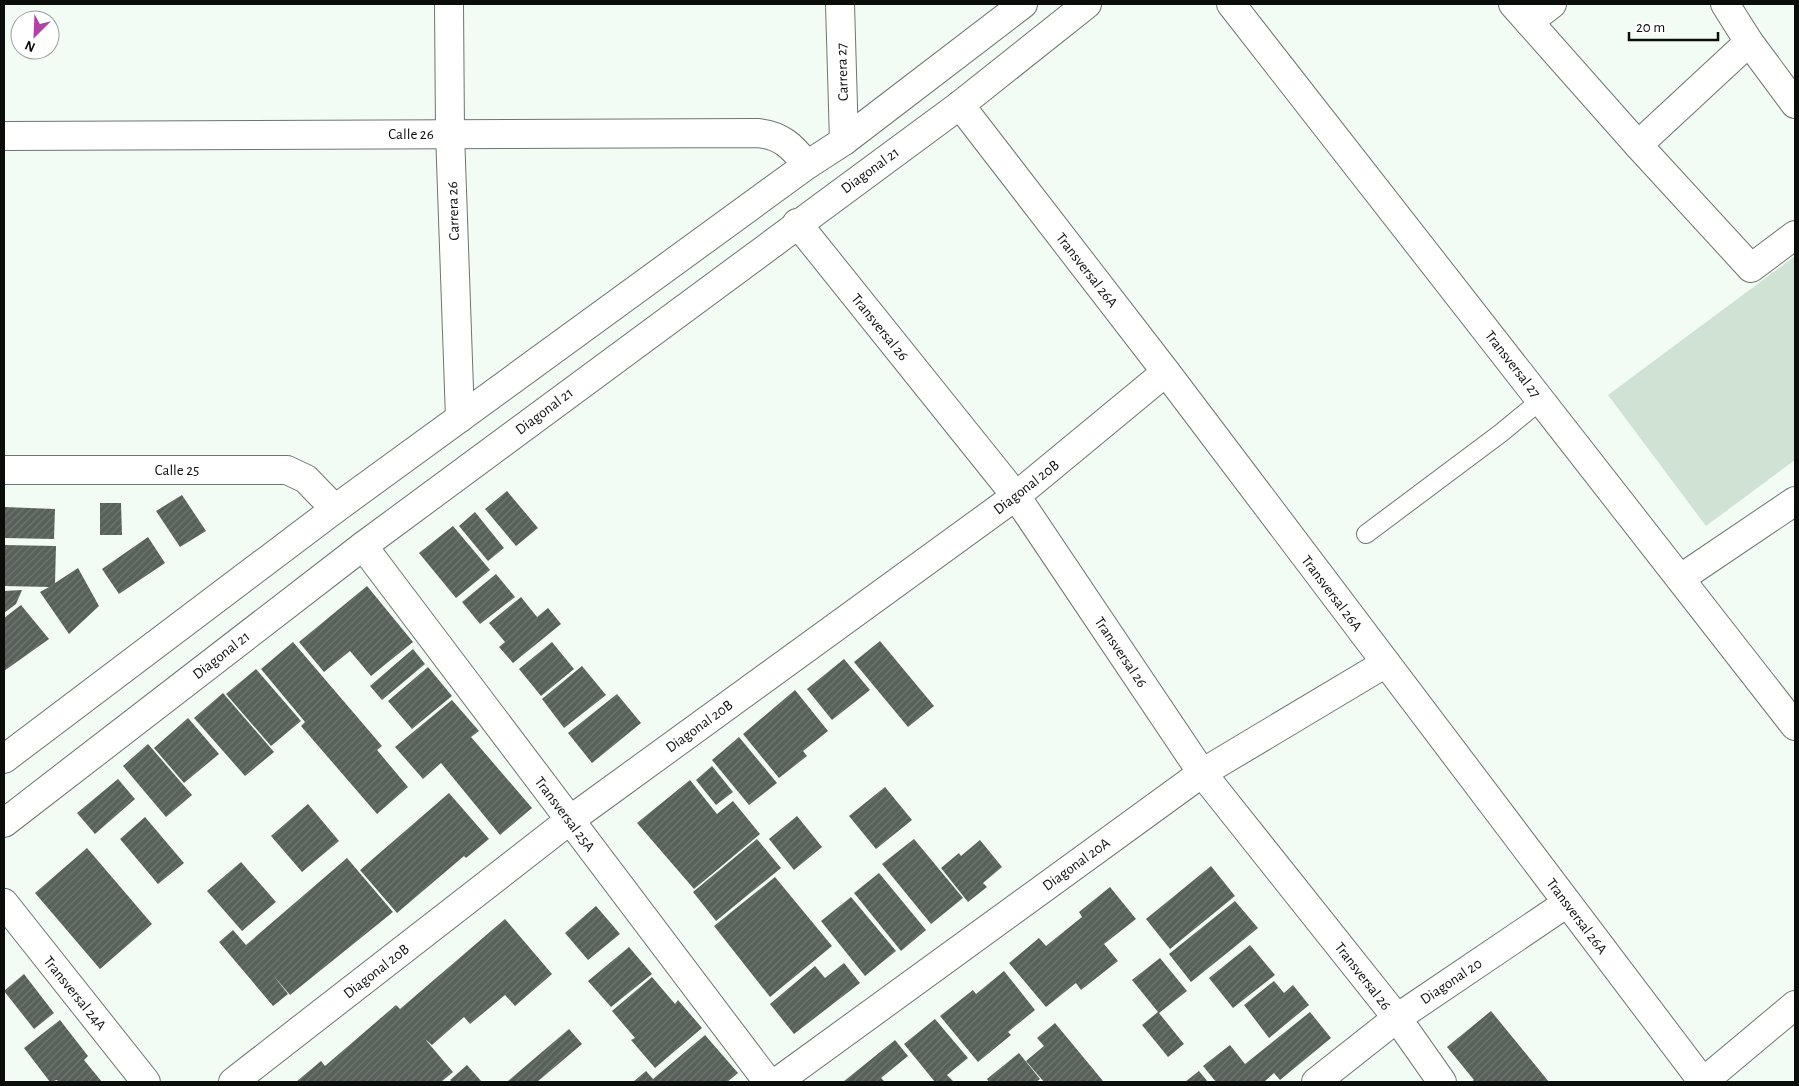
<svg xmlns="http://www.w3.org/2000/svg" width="1799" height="1086" viewBox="0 0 1799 1086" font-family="'Alegreya Sans',sans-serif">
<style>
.grass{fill:#d0e2d4}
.building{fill:url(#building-hatch)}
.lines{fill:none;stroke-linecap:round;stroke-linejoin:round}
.lane-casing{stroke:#6d756f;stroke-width:20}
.street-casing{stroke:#6d756f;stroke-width:30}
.highway-casing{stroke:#6d756f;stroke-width:30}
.lane{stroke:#fff;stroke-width:18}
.street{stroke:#fff;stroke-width:28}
.highway{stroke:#fff;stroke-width:28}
.labels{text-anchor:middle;stroke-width:4.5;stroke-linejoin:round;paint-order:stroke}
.street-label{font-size:15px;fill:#0a0d0a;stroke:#fff}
</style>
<defs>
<pattern id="building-hatch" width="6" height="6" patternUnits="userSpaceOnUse" patternTransform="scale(1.25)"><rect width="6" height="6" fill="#58605a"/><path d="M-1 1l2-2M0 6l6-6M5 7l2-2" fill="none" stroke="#707671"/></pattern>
</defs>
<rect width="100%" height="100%" fill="#f2fcf4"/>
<path class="grass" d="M 1795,256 L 1795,460 L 1706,526 L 1608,395 Z"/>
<g class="building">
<path d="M 507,491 L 538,528 L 516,546 L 485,509 Z"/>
<path d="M 182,495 L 206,531 L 180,547 L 156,511 Z"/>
<path d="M 100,503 L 121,503 L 122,535 L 100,535 Z"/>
<path d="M 4,507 L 55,509 L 54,539 L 4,538 Z"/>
<path d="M 475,512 L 504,548 L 488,561 L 459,526 Z"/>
<path d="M 453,526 L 490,570 L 456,598 L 419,553 Z"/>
<path d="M 148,537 L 165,563 L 119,594 L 102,569 Z"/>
<path d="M 4,545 L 56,546 L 55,583 L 78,568 L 99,606 L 69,634 L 40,592 L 49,587 L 4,586 Z"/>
<path d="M 496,574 L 515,597 L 480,624 L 462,602 Z"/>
<path d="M 367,586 L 413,642 L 371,676 L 350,651 L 324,672 L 299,642 Z"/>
<path d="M 22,590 L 16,604 L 4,613 L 4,591 Z"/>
<path d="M 521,597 L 537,617 L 548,608 L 561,624 L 513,663 L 499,647 L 505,642 L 489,623 Z"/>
<path d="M 21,605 L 49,639 L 4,671 L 4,618 Z"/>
<path d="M 880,641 L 934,706 L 908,727 L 854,662 Z"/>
<path d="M 293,642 L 382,746 L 377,750 L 408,787 L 377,814 L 301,726 L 305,722 L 261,669 Z"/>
<path d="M 552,642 L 574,669 L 541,696 L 519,669 Z"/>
<path d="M 413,649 L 425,664 L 382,700 L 370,686 Z"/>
<path d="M 844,659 L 870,690 L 832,720 L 807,689 Z"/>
<path d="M 582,666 L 606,695 L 564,728 L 542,699 Z"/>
<path d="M 428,667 L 452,696 L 412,729 L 388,701 Z"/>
<path d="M 256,669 L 301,721 L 271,746 L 226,694 Z"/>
<path d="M 795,690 L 828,731 L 803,751 L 807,756 L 779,778 L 743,734 Z"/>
<path d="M 223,693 L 274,752 L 245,776 L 194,718 Z"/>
<path d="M 617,694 L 641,723 L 592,763 L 568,733 Z"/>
<path d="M 452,700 L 479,731 L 471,737 L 532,808 L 500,835 L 441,763 L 423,779 L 395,747 Z"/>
<path d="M 188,718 L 219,754 L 184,783 L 154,748 Z"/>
<path d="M 739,737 L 777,783 L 749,805 L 712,760 Z"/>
<path d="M 148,744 L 192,795 L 166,817 L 123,766 Z"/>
<path d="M 712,766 L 733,792 L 716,805 L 696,780 Z"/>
<path d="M 118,779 L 135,799 L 95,834 L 77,813 Z"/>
<path d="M 690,780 L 717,814 L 733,801 L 760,834 L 694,889 L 637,823 Z"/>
<path d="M 885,787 L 912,820 L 876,849 L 849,816 Z"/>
<path d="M 449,793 L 489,839 L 466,858 L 464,856 L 397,913 L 360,870 Z"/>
<path d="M 308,804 L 339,841 L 302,872 L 271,836 Z"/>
<path d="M 797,816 L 822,847 L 794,870 L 769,839 Z"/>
<path d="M 145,817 L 184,863 L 158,884 L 120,839 Z"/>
<path d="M 757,839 L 781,868 L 716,921 L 693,892 Z"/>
<path d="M 914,839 L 963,898 L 931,924 L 882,864 Z"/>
<path d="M 980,840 L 1002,867 L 983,883 L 987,887 L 968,902 L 941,868 L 959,853 L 961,856 Z"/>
<path d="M 87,848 L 152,924 L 100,969 L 35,893 Z"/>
<path d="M 347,858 L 393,912 L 290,995 L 273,975 L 288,994 L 273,1006 L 219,942 L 233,930 L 246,945 Z"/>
<path d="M 241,862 L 276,902 L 242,931 L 207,891 Z"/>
<path d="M 1211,866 L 1235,896 L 1170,949 L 1146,919 Z"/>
<path d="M 879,873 L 926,930 L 901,951 L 854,893 Z"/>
<path d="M 775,877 L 832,946 L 770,997 L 714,926 Z"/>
<path d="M 1110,887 L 1136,919 L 1104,944 L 1118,961 L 1081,990 L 1076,983 L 1046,1007 L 1009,963 L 1039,938 L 1046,946 L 1082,917 L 1079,912 Z"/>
<path d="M 851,897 L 896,951 L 865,976 L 821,921 Z"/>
<path d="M 1235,901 L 1258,928 L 1191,982 L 1169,954 Z"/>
<path d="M 596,906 L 620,934 L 588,960 L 565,933 Z"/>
<path d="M 505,919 L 552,974 L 515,1006 L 505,995 L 470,1024 L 464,1017 L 432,1045 L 425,1039 L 453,1072 L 441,1082 L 296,1082 L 321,1061 L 325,1066 L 396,1005 L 400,1009 Z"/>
<path d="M 1250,945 L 1275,975 L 1233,1008 L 1209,978 Z"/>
<path d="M 629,947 L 652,974 L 611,1007 L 588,981 Z"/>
<path d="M 1160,958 L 1187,991 L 1159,1013 L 1184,1044 L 1168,1057 L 1142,1025 L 1158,1012 L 1132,980 Z"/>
<path d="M 844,963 L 860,983 L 794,1034 L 770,1004 L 815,966 L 825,978 Z"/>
<path d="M 1004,971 L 1035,1010 L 1008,1032 L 1011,1035 L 978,1062 L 940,1016 L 973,990 L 976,994 Z"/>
<path d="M 24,974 L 54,1013 L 34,1029 L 4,991 Z"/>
<path d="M 652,977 L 675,1004 L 678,1000 L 702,1028 L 655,1068 L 631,1040 L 635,1038 L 612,1011 Z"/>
<path d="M 1274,981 L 1284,993 L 1293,985 L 1309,1005 L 1269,1038 L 1244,1005 Z"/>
<path d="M 1491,1011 L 1518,1044 L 1549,1082 L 1471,1082 L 1474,1080 L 1447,1047 Z"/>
<path d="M 1310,1012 L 1331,1038 L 1280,1080 L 1274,1073 L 1264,1082 L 1216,1082 L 1203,1066 L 1230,1045 L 1245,1064 Z"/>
<path d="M 935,1019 L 968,1058 L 947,1075 L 954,1082 L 935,1082 L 904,1044 Z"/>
<path d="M 60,1020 L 88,1056 L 84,1060 L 102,1082 L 59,1082 L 57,1080 L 50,1082 L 24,1048 Z"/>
<path d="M 1055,1023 L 1103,1081 L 1102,1082 L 1044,1082 L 1026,1061 L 1044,1046 L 1037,1038 Z"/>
<path d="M 569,1029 L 582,1044 L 537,1082 L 508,1081 Z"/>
<path d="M 705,1035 L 738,1073 L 727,1082 L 633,1082 L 646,1071 L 653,1079 Z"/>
<path d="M 895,1040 L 908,1056 L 881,1078 L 885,1082 L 843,1082 Z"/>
<path d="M 1019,1053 L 1040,1079 L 1036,1082 L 989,1082 L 987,1079 Z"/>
<path d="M 467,1065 L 482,1082 L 452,1082 L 450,1080 Z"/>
<path d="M 1199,1071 L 1208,1082 L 1185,1082 Z"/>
</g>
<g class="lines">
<g class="lane-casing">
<path id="lane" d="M 1366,534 L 1501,433 L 1541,400"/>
</g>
<g class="street-casing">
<g id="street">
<path d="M 449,4 L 450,133 L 460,418"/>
<path d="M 840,4 L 844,141"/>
<path d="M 1231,4 L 1795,726"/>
<path d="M 1513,4 L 1638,145 L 1751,268 L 1795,235"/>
<path d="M 1725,4 L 1749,42 L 1795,104"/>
<path d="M 1529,22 L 1552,4"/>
<path d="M 960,105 L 1166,372 L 1703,1082"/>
<path d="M 4,136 L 757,133 C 781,135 792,146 807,165"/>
<path d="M 1638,145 L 1749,42"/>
<path d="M 797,223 L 1016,496 L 1202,773 L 1397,1018 L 1442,1082"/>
<path d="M 4,470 L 287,470 L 306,479 L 335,509"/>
<path d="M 363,546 L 768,1082"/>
<path d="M 1681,578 L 1795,501"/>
<path d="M 4,903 L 146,1082"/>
<path d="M 233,1082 L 570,820 L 1016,496 L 1166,372"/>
<path d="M 777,1082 L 1202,773 L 1386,663"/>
<path d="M 1316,1082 L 1397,1018 L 1567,903"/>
<path d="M 1703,1082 L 1795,1005"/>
</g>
</g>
<g class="highway-casing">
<g id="highway">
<path d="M 4,759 L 335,509 L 807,165 L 844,141 L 1023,4"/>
<path d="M 4,823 L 363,546 L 960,105 L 1087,4"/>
</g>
</g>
<use href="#lane" class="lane"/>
<use href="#street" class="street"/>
<use href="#highway" class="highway"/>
</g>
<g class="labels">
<g class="street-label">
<text transform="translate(842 72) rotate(-92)" y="5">Carrera 27</text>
<text x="411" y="139">Calle 26</text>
<text transform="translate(870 170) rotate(-36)" y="5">Diagonal 21</text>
<text transform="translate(453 211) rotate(-92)" y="5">Carrera 26</text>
<text transform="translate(1087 270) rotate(52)" y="5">Transversal 26A</text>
<text transform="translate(880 327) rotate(51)" y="5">Transversal 26</text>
<text transform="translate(1513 364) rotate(52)" y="5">Transversal 27</text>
<text transform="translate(544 411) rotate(-37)" y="5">Diagonal 21</text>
<text x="177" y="475">Calle 25</text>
<text transform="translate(1026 487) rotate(-38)" y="5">Diagonal 20B</text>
<text transform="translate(1332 593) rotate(53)" y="5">Transversal 26A</text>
<text transform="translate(1121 652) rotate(56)" y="5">Transversal 26</text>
<text transform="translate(221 655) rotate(-38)" y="5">Diagonal 21</text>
<text transform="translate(699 726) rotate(-36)" y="5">Diagonal 20B</text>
<text transform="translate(565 814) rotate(53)" y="5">Transversal 25A</text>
<text transform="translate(1076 864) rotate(-36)" y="5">Diagonal 20A</text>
<text transform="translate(1577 916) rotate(53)" y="5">Transversal 26A</text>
<text transform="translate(376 971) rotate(-38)" y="5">Diagonal 20B</text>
<text transform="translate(1363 976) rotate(52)" y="5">Transversal 26</text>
<text transform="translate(1451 981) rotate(-34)" y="5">Diagonal 20</text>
<text transform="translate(75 993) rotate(51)" y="5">Transversal 24A</text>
</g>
</g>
<rect width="1799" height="1086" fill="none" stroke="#0a0d0a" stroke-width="10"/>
<g transform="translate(35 35) rotate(204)"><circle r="24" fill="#ffffff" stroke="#9d9e9d"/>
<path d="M0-4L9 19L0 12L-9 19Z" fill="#b043a3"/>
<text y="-8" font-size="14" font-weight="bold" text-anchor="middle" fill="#0a0d0a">N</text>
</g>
<path d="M1629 32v8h89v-8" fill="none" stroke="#0a0d0a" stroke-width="2.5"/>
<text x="1636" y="32" font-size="15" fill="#0a0d0a" stroke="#ffffff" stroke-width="4" paint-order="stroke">20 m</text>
</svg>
